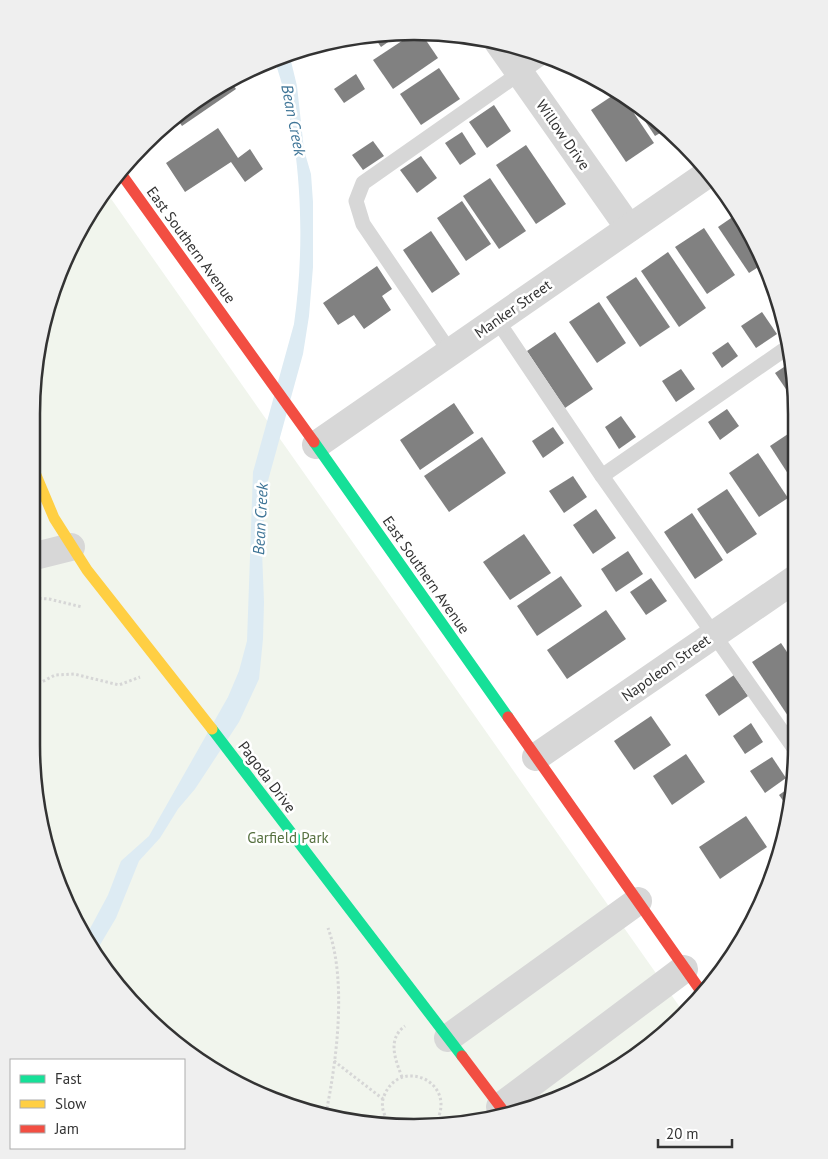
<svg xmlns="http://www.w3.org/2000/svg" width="828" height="1159" viewBox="0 0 828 1159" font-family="'PT Sans',sans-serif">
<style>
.green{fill:#f1f5ed}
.water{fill:#ddebf3}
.building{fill:#818181}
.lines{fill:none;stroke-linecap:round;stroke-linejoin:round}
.path{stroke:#d6d6d6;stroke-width:3;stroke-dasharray:2.5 2.5;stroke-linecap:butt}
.lane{stroke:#d7d7d7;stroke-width:15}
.street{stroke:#d7d7d7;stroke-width:28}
.fast{stroke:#16e098;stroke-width:11}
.slow{stroke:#ffcf43;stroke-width:11}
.jam{stroke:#f24e42;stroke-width:11}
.labels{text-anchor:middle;stroke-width:5;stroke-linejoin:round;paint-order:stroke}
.street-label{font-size:15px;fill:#333;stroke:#fff}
.park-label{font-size:15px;fill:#56703f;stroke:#fff}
.water-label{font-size:16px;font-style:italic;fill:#3f7597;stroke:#fff}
.rim{fill:none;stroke:#333;stroke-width:2.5}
</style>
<rect width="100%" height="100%" fill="#fff"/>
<path class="green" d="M 107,193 L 684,1013 L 666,1033 L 561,1099 L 464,1125 L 364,1124 L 245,1088 L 162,1033 L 96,957 L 44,844 L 31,745 L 39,339 L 83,222 Z"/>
<path class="water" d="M 289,53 L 297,86 L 304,150 L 311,174 L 313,202 L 313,267 L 309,316 L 303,354 L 266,488 L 262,551 L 264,602 L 263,639 L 259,679 L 239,722 L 195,789 L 178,809 L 160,838 L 139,861 L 116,918 L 94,955 L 86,936 L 108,895 L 121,861 L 149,836 L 228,697 L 239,671 L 247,641 L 253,472 L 294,324 C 306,241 302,138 274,59 Z"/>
<g class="building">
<path d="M 401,33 L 381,47 L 372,34 L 386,34 Z"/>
<path d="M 414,33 L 421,33 L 438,58 L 393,89 L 373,60 Z"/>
<path d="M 569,65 L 584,71 L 585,72 L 577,77 Z"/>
<path d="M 439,68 L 460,99 L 421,125 L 400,94 Z"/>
<path d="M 356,74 L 365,89 L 344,103 L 334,89 Z"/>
<path d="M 229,79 L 236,89 L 182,126 L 175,116 L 223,82 Z"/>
<path d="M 618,92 L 621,94 L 654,143 L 626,162 L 591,110 Z"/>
<path d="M 631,100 L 647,111 L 667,129 L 655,136 Z"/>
<path d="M 494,105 L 511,131 L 487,148 L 469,122 Z"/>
<path d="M 218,128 L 238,158 L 250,149 L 263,169 L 245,182 L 231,162 L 185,192 L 166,163 Z"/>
<path d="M 462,132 L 476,154 L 460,165 L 445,143 Z"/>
<path d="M 373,141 L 384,156 L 363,170 L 352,155 Z"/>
<path d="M 526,145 L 566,204 L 536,224 L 496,165 Z"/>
<path d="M 421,156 L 437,178 L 417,193 L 400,170 Z"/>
<path d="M 490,178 L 526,231 L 499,249 L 463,196 Z"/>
<path d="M 462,201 L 491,244 L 466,261 L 437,218 Z"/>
<path d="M 737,214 L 757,245 L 763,264 L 749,273 L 718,227 Z"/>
<path d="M 704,228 L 735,275 L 707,294 L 675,247 Z"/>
<path d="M 431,231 L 460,274 L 432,293 L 403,250 Z"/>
<path d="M 668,252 L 706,308 L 679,327 L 641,271 Z"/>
<path d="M 377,266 L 392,289 L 382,296 L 391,310 L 364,329 L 354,315 L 338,325 L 323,303 Z"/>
<path d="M 636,277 L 670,327 L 640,347 L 606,297 Z"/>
<path d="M 599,302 L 626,343 L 597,363 L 569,322 Z"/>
<path d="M 762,312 L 777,334 L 756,348 L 741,326 Z"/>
<path d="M 555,332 L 593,389 L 565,408 L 527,351 Z"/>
<path d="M 728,342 L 738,356 L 722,368 L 712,353 Z"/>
<path d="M 793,361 L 794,397 L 792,398 L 775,373 Z"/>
<path d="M 681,369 L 695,389 L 676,402 L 662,381 Z"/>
<path d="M 454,403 L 474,433 L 420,470 L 400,440 Z"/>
<path d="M 727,409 L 739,426 L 720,440 L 708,422 Z"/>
<path d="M 621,416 L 636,437 L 619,449 L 605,427 Z"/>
<path d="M 553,427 L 564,443 L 543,458 L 532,441 Z"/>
<path d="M 794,430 L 794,483 L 770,446 Z"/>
<path d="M 482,437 L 506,473 L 449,512 L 424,476 Z"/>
<path d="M 758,453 L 788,498 L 759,517 L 729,473 Z"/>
<path d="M 573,476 L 587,497 L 564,513 L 549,491 Z"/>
<path d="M 727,489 L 757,534 L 727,554 L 697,509 Z"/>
<path d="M 596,509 L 616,538 L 593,554 L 573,525 Z"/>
<path d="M 692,513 L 723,560 L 695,579 L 664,532 Z"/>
<path d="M 524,534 L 551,573 L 510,600 L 483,562 Z"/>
<path d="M 628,551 L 643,574 L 616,592 L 601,569 Z"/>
<path d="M 561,576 L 582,606 L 537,636 L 517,606 Z"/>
<path d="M 651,578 L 667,601 L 646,615 L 630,592 Z"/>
<path d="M 606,610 L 626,639 L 567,679 L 547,650 Z"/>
<path d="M 781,643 L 795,664 L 796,728 L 752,662 Z"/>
<path d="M 734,675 L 748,696 L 719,716 L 705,695 Z"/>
<path d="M 651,716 L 671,745 L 634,770 L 614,741 Z"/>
<path d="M 751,723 L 763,742 L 745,754 L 733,736 Z"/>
<path d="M 686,754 L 705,782 L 672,805 L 653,776 Z"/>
<path d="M 772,757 L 786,778 L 765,793 L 750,771 Z"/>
<path d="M 793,785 L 791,801 L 789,809 L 779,795 Z"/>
<path d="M 746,816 L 767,847 L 720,879 L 699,847 Z"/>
</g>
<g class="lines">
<g class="path">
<path d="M 34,598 L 49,599 L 82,607"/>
<path d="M 32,691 L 36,685 L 55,675 L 74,674 L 119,685 L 140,677"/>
<path d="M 334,1061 L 383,1099"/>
<path d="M 402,1077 C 395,1059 387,1039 405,1026"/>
<path d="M 326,1113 C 337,1059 347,980 328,928"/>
<path d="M 390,1124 C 384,1116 380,1106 384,1096 C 400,1055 460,1083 435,1124"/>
</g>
<g class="lane">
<path d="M 497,320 L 602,476 L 788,347"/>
<path d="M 450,352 L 363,224 L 356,201 L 363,183 L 544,56"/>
<path d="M 602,476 L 796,751"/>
</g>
<g class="street">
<path d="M 498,42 L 629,228"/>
<path d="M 316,445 L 709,173"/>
<path d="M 35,556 L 71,547"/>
<path d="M 536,757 L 795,579"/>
<path d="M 448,1038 L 638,901"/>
<path d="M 500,1107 L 684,969"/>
</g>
<g class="fast">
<path d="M 314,442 L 508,717"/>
<path d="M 212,729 L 462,1056"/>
</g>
<path class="slow" d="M 36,475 L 54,518 L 87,570 L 212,729"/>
<g class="jam">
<path d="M 122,175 L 314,442"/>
<path d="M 508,717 L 703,994"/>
<path d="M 462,1056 L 505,1113"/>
</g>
</g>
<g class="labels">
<g class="street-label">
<text transform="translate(563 135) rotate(55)" y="5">Willow Drive</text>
<text transform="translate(191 245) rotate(54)" y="5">East Southern Avenue</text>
<text transform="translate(513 309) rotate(-35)" y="5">Manker Street</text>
<text transform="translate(426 575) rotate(55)" y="5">East Southern Avenue</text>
<text transform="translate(666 668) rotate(-35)" y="5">Napoleon Street</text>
<text transform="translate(267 777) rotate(53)" y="5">Pagoda Drive</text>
</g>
<g class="park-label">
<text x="288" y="843">Garfield Park</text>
</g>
<g class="water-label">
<text transform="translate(294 120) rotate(79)" y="6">Bean Creek</text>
<text transform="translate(260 519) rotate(-87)" y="6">Bean Creek</text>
</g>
</g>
<path d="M0 0H828V1159H0ZM414 40H414A374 374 0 0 1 788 414V745A374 374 0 0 1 414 1119H414A374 374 0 0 1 40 745V414A374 374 0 0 1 414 40Z" fill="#efefef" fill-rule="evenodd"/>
<path class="rim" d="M414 40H414A374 374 0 0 1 788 414V745A374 374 0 0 1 414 1119H414A374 374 0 0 1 40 745V414A374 374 0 0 1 414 40Z"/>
<rect x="10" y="1059" width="175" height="90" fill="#ffffff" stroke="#adadad"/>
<rect x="20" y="1075" width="25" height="8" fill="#16e098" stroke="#adadad"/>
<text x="55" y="1084" font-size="15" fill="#333333">Fast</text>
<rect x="20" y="1100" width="25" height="8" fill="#ffcf43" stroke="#adadad"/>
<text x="55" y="1109" font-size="15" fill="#333333">Slow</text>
<rect x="20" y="1125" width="25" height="8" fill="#f24e42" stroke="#adadad"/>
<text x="55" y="1134" font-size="15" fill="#333333">Jam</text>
<path d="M658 1139v8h74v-8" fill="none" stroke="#333333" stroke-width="2.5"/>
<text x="666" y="1139" font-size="15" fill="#333333" stroke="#ffffff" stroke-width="4" paint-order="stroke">20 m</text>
</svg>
